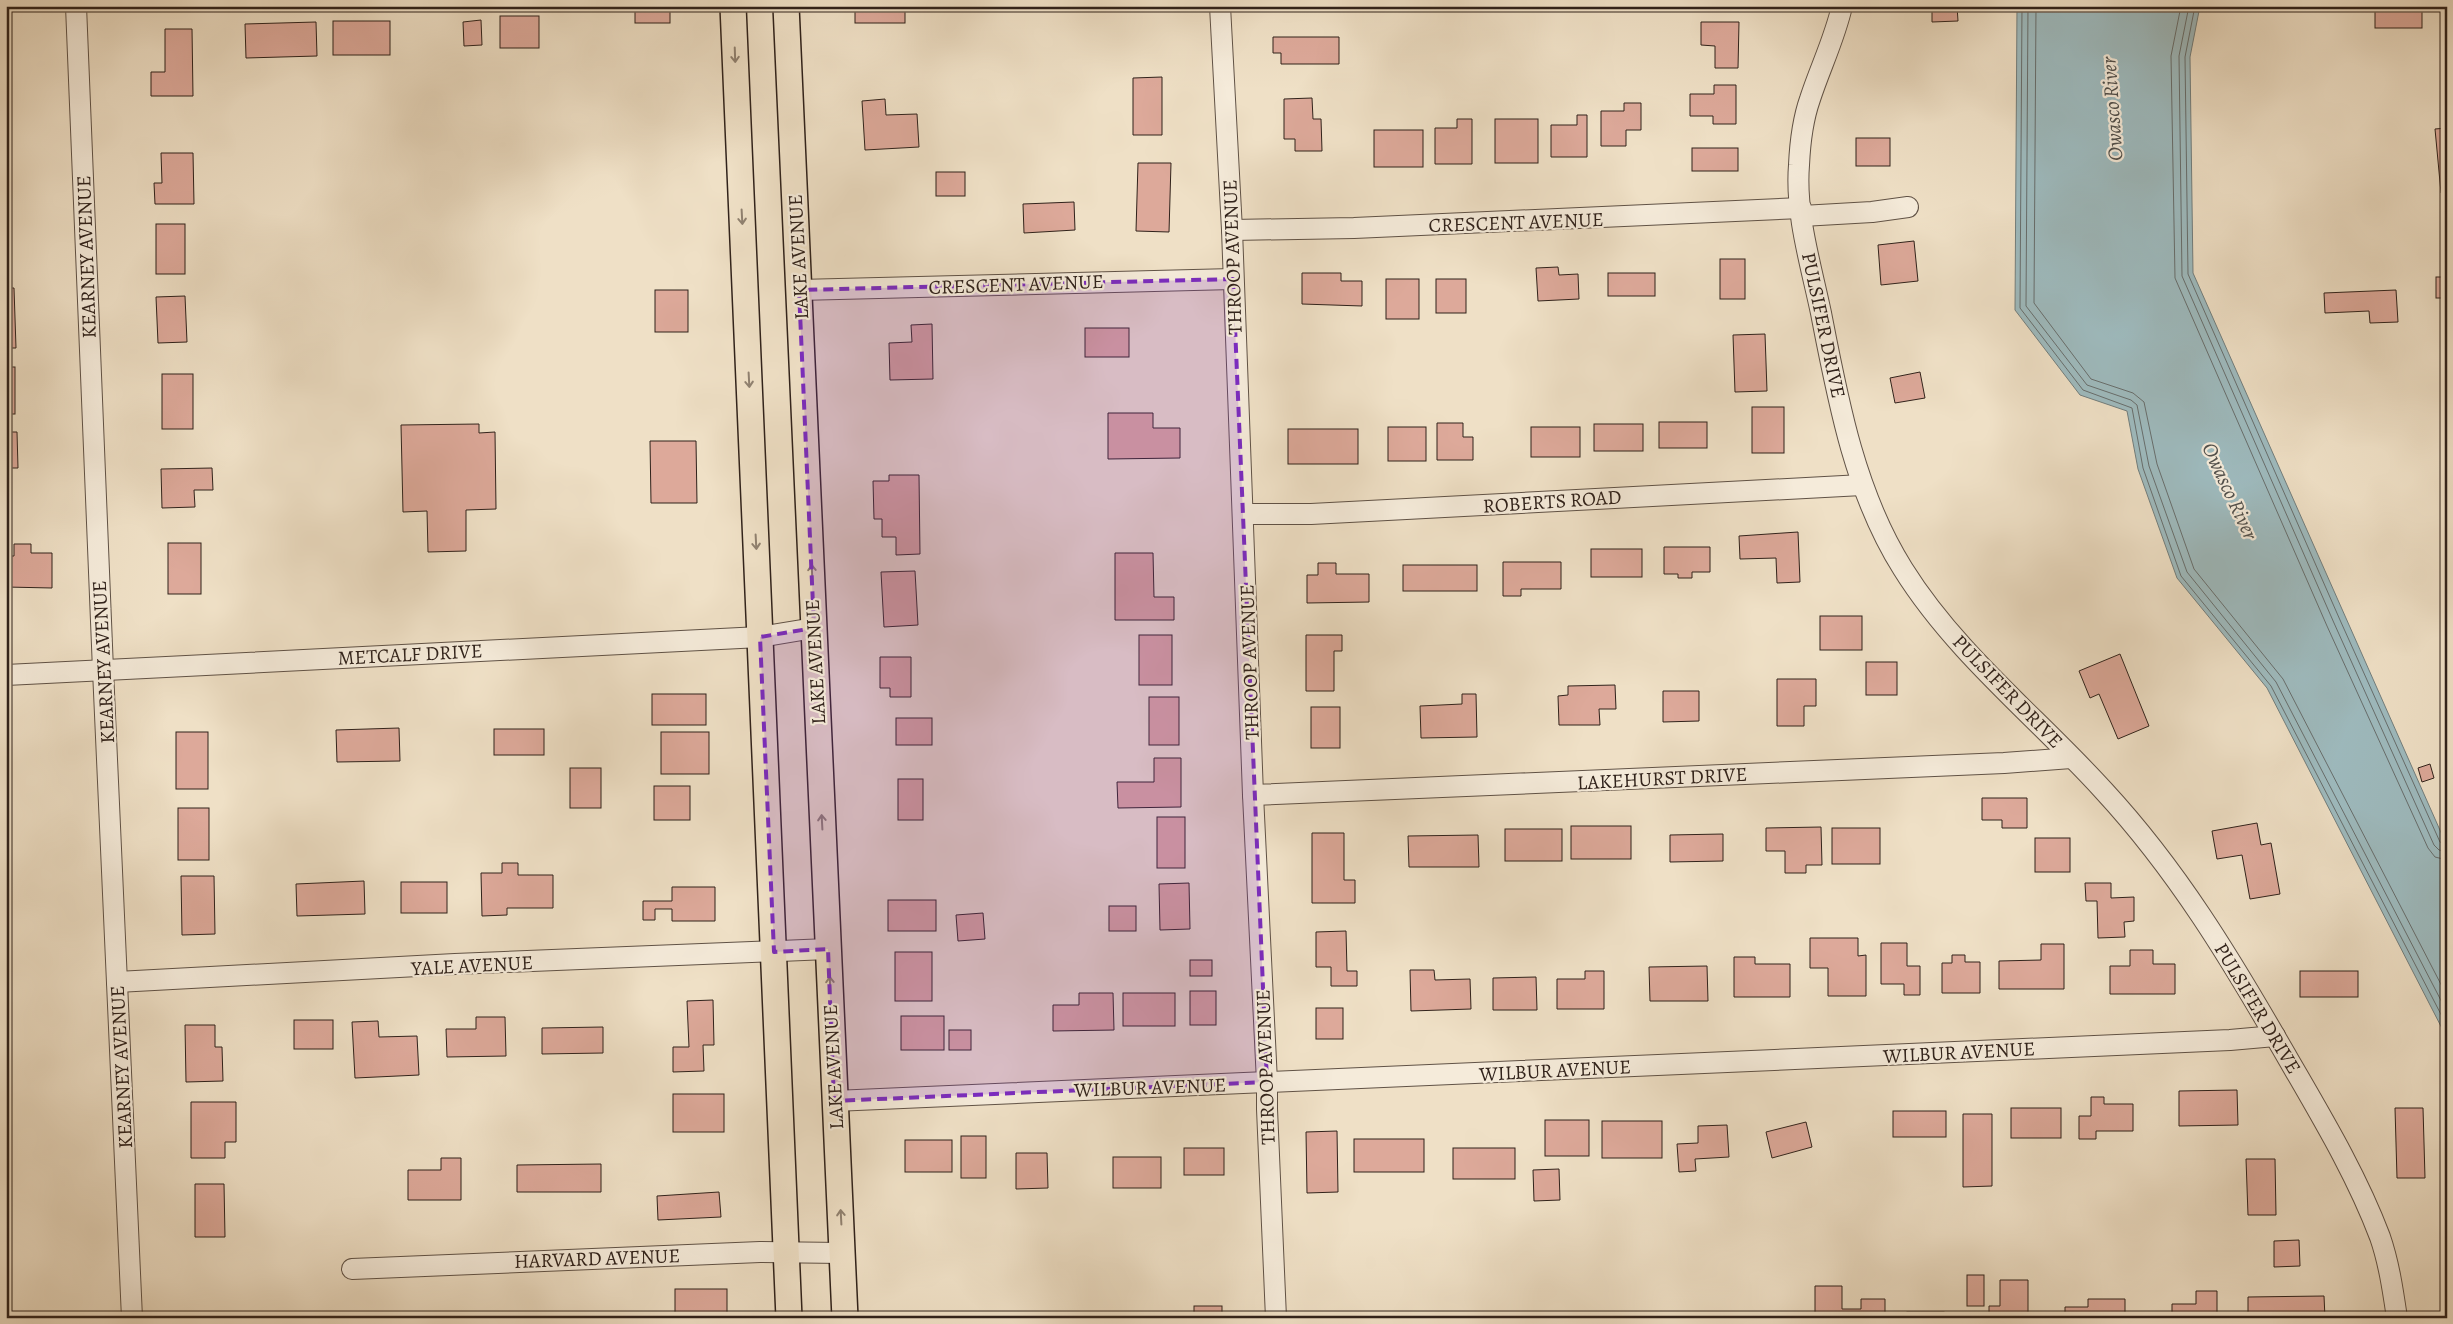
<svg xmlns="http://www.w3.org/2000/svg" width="2453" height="1324" viewBox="0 0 2453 1324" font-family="Alegreya,serif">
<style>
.water{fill:#9ebbbf;stroke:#727e7d}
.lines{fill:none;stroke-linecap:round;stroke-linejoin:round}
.shore{stroke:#676e6d;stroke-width:1}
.building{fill:#dda99a;stroke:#30221b}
.minor-casing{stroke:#605246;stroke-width:22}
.major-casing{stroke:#30221b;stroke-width:28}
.minor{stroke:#f5ebda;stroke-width:20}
.major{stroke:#efe0c6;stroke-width:25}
.oneway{stroke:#908170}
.marked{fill:#7b2cbf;fill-opacity:0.2;stroke:#7b2cbf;stroke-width:4;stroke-dasharray:10 6;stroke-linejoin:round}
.labels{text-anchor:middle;stroke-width:4.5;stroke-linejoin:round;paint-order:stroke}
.street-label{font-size:20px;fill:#30221b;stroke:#f5ebda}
.water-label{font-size:21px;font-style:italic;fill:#51504c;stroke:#f5ebda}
</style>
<rect width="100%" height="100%" fill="#efe0c6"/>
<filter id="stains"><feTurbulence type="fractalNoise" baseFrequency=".004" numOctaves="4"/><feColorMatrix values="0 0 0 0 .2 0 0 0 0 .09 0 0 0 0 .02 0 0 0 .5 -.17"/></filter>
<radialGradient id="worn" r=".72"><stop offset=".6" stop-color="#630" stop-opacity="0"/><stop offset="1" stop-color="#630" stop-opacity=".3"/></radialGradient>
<path class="water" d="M 2017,6 L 2200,6 L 2190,57 L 2193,273 L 2447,846 L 2447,1038 L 2267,688 L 2177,578 L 2138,469 L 2127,411 L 2080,395 L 2015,310 Z"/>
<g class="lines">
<g class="shore">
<path d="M 2022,6 L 2020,308 L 2083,390 L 2132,408 L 2143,468 L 2181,576 L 2271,686 L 2447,1026"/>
<path d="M 2028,6 L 2026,306 L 2087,385 L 2131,400 L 2137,405 L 2149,466 L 2187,572 L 2276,682 L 2447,1012"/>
<path d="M 2036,6 L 2034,303 L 2091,379 L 2133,393 L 2144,402 L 2157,464 L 2194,569 L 2283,679 L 2447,996"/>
<path d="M 2181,6 L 2171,56 L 2175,278 L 2327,626 L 2428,848 L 2435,857 L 2447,860"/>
<path d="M 2189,6 L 2179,56 L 2182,276 L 2334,623 L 2434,845 L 2439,850 L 2447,852"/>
<path d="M 2195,6 L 2185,57 L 2188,274 L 2340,620 L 2440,842 L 2447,846"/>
</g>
</g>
<g class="building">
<rect x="635" y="6" width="35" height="17"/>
<rect x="855" y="6" width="50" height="17"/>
<path d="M 1932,6 L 1957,6 L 1958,21 L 1932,22 Z"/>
<rect x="2375" y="6" width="47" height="22"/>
<rect x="500" y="16" width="39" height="32"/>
<path d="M 481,20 L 482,45 L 464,46 L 463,22 Z"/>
<rect x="333" y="21" width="57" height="34"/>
<path d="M 316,22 L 317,56 L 246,58 L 245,24 Z"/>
<path d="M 1701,22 L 1739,22 L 1738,68 L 1715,68 L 1715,46 L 1701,45 Z"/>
<path d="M 165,29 L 192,29 L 193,96 L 151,96 L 151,72 L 165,72 Z"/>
<path d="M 1273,37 L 1339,37 L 1339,64 L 1281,64 L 1281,53 L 1273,53 Z"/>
<path d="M 1162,77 L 1162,135 L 1133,135 L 1133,78 Z"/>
<path d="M 1714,85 L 1736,85 L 1736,124 L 1713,124 L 1713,116 L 1690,116 L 1690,94 L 1714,94 Z"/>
<path d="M 1312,98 L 1313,119 L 1321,119 L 1322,151 L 1295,151 L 1295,139 L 1284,139 L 1284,99 Z"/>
<path d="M 885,99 L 886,115 L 917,114 L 919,147 L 865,150 L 862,101 Z"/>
<path d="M 1624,103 L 1641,103 L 1641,130 L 1626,130 L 1626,146 L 1601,146 L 1601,111 L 1624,111 Z"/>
<path d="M 1577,115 L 1587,115 L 1587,157 L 1551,157 L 1551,125 L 1577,125 Z"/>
<path d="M 1457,119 L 1472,119 L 1472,164 L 1435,164 L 1435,128 L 1457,128 Z"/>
<rect x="1495" y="119" width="43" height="44"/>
<path d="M 2447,128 L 2447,193 L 2441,193 L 2435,129 Z"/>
<rect x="1374" y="130" width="49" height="37"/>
<rect x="1856" y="138" width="34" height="28"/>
<rect x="1692" y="148" width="46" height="23"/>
<rect x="6" y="150" width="2" height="50"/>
<path d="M 161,153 L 193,153 L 194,204 L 155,204 L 154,183 L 162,183 Z"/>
<path d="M 1138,163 L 1171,163 L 1169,232 L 1136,231 Z"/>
<rect x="936" y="172" width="29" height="24"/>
<path d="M 1074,202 L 1075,230 L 1024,233 L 1023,204 Z"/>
<rect x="6" y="217" width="5" height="57"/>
<rect x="156" y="224" width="29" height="50"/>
<path d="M 1914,241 L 1918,281 L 1881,285 L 1878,245 Z"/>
<rect x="1720" y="259" width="25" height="40"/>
<path d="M 1558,267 L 1559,275 L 1578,274 L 1579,299 L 1538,301 L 1536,268 Z"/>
<path d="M 1302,273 L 1341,273 L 1341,281 L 1362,281 L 1362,306 L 1302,304 Z"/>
<rect x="1608" y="273" width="47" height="23"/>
<rect x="2436" y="277" width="11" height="21"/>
<rect x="1386" y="279" width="33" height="40"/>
<rect x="1436" y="279" width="30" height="34"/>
<path d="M 6,288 L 14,288 L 16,348 L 6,348 Z"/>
<rect x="655" y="290" width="33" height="42"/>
<path d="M 2396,290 L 2398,322 L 2370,323 L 2369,311 L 2325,313 L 2324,293 Z"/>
<path d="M 185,296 L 187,342 L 158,343 L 156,297 Z"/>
<path d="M 932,324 L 933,379 L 890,380 L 889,343 L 912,342 L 911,325 Z"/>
<rect x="1085" y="328" width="44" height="29"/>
<path d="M 1765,334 L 1767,391 L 1735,392 L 1733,335 Z"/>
<rect x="6" y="367" width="9" height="47"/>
<path d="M 1920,372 L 1925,398 L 1895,403 L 1890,378 Z"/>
<rect x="162" y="374" width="31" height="55"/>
<rect x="1752" y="407" width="32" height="46"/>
<path d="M 1108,413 L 1153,413 L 1153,428 L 1180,428 L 1180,458 L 1108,459 Z"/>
<rect x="1659" y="422" width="48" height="26"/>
<path d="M 1437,423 L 1463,423 L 1463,437 L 1473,437 L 1473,460 L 1437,460 Z"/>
<path d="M 479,424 L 479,433 L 495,432 L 496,509 L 466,510 L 466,551 L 428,552 L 427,511 L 403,512 L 401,425 Z"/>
<rect x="1594" y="424" width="49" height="27"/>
<rect x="1388" y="427" width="38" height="34"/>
<rect x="1531" y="427" width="49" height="30"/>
<rect x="1288" y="429" width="70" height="35"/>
<path d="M 6,432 L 17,432 L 18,468 L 8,468 L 8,481 L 6,481 Z"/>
<path d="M 650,441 L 696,441 L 697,503 L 651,503 Z"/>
<path d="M 212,468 L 213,490 L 194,490 L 195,507 L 162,508 L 161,469 Z"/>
<path d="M 889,475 L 919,475 L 920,554 L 896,555 L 896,537 L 882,537 L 882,519 L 874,519 L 873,481 L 889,481 Z"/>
<path d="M 1798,532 L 1800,582 L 1777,583 L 1776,558 L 1740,559 L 1739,536 Z"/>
<rect x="168" y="543" width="33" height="51"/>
<path d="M 14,544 L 31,544 L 31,553 L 52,553 L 52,588 L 6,587 L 6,556 L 14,556 Z"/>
<path d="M 1664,547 L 1710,547 L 1710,572 L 1692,572 L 1692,578 L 1678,578 L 1678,574 L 1664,574 Z"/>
<rect x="1591" y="549" width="51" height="28"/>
<path d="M 1115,553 L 1153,553 L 1154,597 L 1174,597 L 1174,620 L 1115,620 Z"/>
<path d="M 1503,562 L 1561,562 L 1561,589 L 1521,589 L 1521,596 L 1503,596 Z"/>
<path d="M 1318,563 L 1336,563 L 1336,574 L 1369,574 L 1369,602 L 1307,603 L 1307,575 L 1318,575 Z"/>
<rect x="1403" y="565" width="74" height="26"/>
<path d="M 915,571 L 918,625 L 884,627 L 881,572 Z"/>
<rect x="1820" y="616" width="42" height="34"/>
<rect x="1139" y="635" width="33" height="50"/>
<path d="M 1306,635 L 1342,635 L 1342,651 L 1334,651 L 1334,691 L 1306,691 Z"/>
<path d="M 2120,654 L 2149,726 L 2118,739 L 2099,694 L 2090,698 L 2079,671 Z"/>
<path d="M 880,657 L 911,657 L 911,697 L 890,697 L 890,688 L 880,688 Z"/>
<rect x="1866" y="662" width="31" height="33"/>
<path d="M 1777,679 L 1816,679 L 1816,706 L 1804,706 L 1804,726 L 1777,726 Z"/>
<path d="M 1615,685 L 1616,709 L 1599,709 L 1600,725 L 1559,725 L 1558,696 L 1568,695 L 1568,686 Z"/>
<path d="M 1663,691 L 1699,691 L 1699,721 L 1663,722 Z"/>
<rect x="652" y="694" width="54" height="31"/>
<path d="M 1462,694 L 1476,694 L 1477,737 L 1421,738 L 1420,706 L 1462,704 Z"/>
<rect x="1149" y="697" width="30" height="48"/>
<rect x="1311" y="707" width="29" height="41"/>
<rect x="896" y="718" width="36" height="27"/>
<path d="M 399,728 L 400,761 L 337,762 L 336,730 Z"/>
<rect x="494" y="729" width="50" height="26"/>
<rect x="176" y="732" width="32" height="57"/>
<rect x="661" y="732" width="48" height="42"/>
<path d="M 1154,758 L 1181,758 L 1181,807 L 1118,808 L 1117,782 L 1154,782 Z"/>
<path d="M 2430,764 L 2434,778 L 2422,782 L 2418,768 Z"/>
<rect x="570" y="768" width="31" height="40"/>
<rect x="898" y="779" width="25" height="41"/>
<rect x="654" y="786" width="36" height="34"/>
<path d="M 1982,798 L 2027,798 L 2027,828 L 2002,828 L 2002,820 L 1982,820 Z"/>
<rect x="178" y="808" width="31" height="52"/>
<rect x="1157" y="817" width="28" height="51"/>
<path d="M 2257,823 L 2261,845 L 2271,843 L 2280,894 L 2250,899 L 2242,855 L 2217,859 L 2212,831 Z"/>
<rect x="1571" y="826" width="60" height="33"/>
<path d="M 1821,827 L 1822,865 L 1806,865 L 1806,873 L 1785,873 L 1785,851 L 1766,851 L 1766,828 Z"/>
<rect x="1832" y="828" width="48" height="36"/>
<rect x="1505" y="829" width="57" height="32"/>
<path d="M 1312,833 L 1344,833 L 1344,880 L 1355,880 L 1355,903 L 1312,903 Z"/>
<path d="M 1723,834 L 1723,861 L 1670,862 L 1670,835 Z"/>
<path d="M 1478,835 L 1479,867 L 1409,867 L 1408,836 Z"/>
<rect x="2035" y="838" width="35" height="34"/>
<path d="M 502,863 L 518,863 L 518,875 L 553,875 L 553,908 L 507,908 L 507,915 L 482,916 L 481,873 L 502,873 Z"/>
<path d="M 181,876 L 214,876 L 215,934 L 182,935 Z"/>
<path d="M 364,881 L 365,914 L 297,916 L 296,884 Z"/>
<rect x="401" y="882" width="46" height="31"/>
<path d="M 1189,883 L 1190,929 L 1160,930 L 1159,884 Z"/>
<path d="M 2085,883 L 2111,883 L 2111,898 L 2134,897 L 2134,921 L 2124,922 L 2125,937 L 2098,938 L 2097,901 L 2086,901 Z"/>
<path d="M 672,887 L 715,887 L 715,921 L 672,921 L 672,909 L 655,909 L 655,920 L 643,920 L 643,901 L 672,901 Z"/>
<rect x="888" y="900" width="48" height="31"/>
<rect x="1109" y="906" width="27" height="25"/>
<path d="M 983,913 L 985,939 L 958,941 L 956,915 Z"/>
<path d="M 1346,931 L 1347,971 L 1357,971 L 1357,986 L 1331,986 L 1331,967 L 1316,967 L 1316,932 Z"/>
<path d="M 1810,938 L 1858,938 L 1858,956 L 1866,955 L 1866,996 L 1828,996 L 1828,968 L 1810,968 Z"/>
<path d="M 1881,943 L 1907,943 L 1907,966 L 1920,966 L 1920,995 L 1904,995 L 1904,984 L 1881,984 Z"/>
<path d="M 2041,944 L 2064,944 L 2064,989 L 1999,989 L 1999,961 L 2041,960 Z"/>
<path d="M 2130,950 L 2153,950 L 2153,964 L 2175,964 L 2175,994 L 2110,994 L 2110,966 L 2130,966 Z"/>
<rect x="895" y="952" width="37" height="49"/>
<path d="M 1952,955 L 1965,955 L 1965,962 L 1980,962 L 1980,993 L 1942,993 L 1942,963 L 1952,963 Z"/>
<path d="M 1734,957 L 1755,957 L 1755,964 L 1790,964 L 1790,997 L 1734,997 Z"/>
<rect x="1190" y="960" width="22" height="16"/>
<path d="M 1707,966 L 1708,1001 L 1650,1001 L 1649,967 Z"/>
<path d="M 1410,970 L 1434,970 L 1435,980 L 1470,979 L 1471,1009 L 1411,1011 Z"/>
<path d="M 1585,971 L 1604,971 L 1604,1009 L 1557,1009 L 1557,979 L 1585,979 Z"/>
<rect x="2300" y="971" width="58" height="26"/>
<path d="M 1536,977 L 1537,1010 L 1493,1010 L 1493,978 Z"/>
<rect x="1190" y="991" width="26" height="34"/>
<path d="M 1079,993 L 1113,993 L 1114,1030 L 1053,1031 L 1053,1005 L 1079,1005 Z"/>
<rect x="1123" y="993" width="52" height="33"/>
<path d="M 713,1000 L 714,1045 L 703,1045 L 704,1071 L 673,1072 L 673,1047 L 689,1047 L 687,1001 Z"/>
<rect x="1316" y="1008" width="27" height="31"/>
<rect x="901" y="1016" width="43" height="34"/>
<path d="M 476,1017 L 505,1017 L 506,1056 L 447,1057 L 446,1029 L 476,1029 Z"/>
<rect x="294" y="1020" width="39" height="29"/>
<path d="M 378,1021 L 379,1037 L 417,1036 L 419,1075 L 355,1078 L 352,1022 Z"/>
<path d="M 185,1025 L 215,1025 L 215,1047 L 222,1047 L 223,1081 L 186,1082 Z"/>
<path d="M 603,1027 L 603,1053 L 542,1054 L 542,1028 Z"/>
<rect x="949" y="1030" width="22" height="20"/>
<path d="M 2237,1090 L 2238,1125 L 2179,1126 L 2179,1091 Z"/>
<rect x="673" y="1094" width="51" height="38"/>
<path d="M 2091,1097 L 2104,1097 L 2104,1104 L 2133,1104 L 2133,1131 L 2096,1131 L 2096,1139 L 2079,1139 L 2079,1116 L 2091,1116 Z"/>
<path d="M 191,1102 L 236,1102 L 236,1142 L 225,1142 L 225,1158 L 191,1158 Z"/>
<rect x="2011" y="1108" width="50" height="30"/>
<path d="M 2395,1108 L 2423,1108 L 2425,1178 L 2397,1178 Z"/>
<rect x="1893" y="1111" width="53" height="26"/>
<path d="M 1963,1114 L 1992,1114 L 1992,1186 L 1963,1187 Z"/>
<rect x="1545" y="1120" width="44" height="36"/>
<rect x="1602" y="1121" width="60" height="37"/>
<path d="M 1806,1122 L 1812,1147 L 1772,1158 L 1766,1132 Z"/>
<path d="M 1727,1125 L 1729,1157 L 1695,1159 L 1696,1171 L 1679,1172 L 1677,1144 L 1698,1143 L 1698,1126 Z"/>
<path d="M 1337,1131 L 1338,1192 L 1307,1193 L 1306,1132 Z"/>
<rect x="961" y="1136" width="25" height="42"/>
<rect x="1354" y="1139" width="70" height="33"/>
<rect x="905" y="1140" width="47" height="32"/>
<rect x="1184" y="1148" width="40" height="27"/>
<rect x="1453" y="1148" width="62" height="31"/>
<path d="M 1016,1153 L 1047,1153 L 1048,1188 L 1016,1189 Z"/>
<rect x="1113" y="1157" width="48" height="31"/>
<path d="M 441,1158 L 461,1158 L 461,1200 L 408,1200 L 408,1170 L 441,1170 Z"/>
<path d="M 2246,1159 L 2275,1159 L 2276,1215 L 2248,1215 Z"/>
<path d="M 601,1164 L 601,1192 L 517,1192 L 517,1165 Z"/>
<path d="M 1559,1169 L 1560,1200 L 1534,1201 L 1533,1170 Z"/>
<path d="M 195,1184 L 224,1184 L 225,1237 L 195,1237 Z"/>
<rect x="2443" y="1191" width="4" height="27"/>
<path d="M 719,1192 L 721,1217 L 658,1220 L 657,1196 Z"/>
<path d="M 2299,1240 L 2300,1266 L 2274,1267 L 2274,1241 Z"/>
<rect x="1967" y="1275" width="17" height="31"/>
<path d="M 2000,1280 L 2028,1280 L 2028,1318 L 1989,1318 L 1989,1306 L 2000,1306 Z"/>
<path d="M 1815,1286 L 1842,1286 L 1842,1309 L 1861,1309 L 1861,1299 L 1885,1299 L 1885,1318 L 1815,1318 Z"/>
<rect x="675" y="1289" width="52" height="27"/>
<path d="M 2196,1291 L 2217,1291 L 2217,1318 L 2172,1318 L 2172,1304 L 2196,1304 Z"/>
<path d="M 2324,1296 L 2325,1318 L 2248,1318 L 2248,1297 Z"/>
<path d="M 2088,1299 L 2125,1299 L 2125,1318 L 2065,1318 L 2065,1307 L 2088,1307 Z"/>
<rect x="1194" y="1306" width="28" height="12"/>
<rect x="1907" y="1312" width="37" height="6"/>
<path d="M 1762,1315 L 1762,1318 L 1692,1318 L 1692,1316 Z"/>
</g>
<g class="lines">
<g class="minor-casing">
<g id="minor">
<path d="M 76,6 L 103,670 L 132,1318"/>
<path d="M 1220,6 L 1232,230 L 1253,795 L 1267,1082 L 1267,1109 L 1276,1318"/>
<path d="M 1842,6 C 1835,38 1820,68 1810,99 C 1803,119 1800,143 1799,165 C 1795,214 1811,265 1821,313 C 1838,401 1855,493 1903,569 C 1956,654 2038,718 2104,791 C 2177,870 2230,958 2283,1050 C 2318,1111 2355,1171 2380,1237 C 2389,1263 2393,1291 2397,1318"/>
<path d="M 1802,216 L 1872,212 L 1908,207"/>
<path d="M 1232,230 L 1354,228 L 1801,208"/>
<path d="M 799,290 L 1233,279"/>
<path d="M 1243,514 L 1311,514 L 1862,485"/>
<path d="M 6,675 L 760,637 L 814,628"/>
<path d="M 1253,795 L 2004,763 L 2071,758"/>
<path d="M 117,982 L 455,964 L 828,949"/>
<path d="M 834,1101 L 2230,1040 L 2275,1036"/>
<path d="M 352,1269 L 760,1252 L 842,1253"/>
</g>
</g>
<g class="major-casing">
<g id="major">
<path d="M 733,6 L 789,1318"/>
<path d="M 786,6 L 845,1318"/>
</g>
</g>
<use href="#minor" class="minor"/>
<use href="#major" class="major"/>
</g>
<defs><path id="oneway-shaft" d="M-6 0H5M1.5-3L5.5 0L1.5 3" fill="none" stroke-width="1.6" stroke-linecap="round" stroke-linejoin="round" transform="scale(1.25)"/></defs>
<g class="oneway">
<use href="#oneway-shaft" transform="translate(735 55) rotate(88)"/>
<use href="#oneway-shaft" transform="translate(742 217) rotate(87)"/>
<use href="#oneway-shaft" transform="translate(749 380) rotate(87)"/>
<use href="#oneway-shaft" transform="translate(756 542) rotate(87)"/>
<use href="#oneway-shaft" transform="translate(812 572) rotate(-92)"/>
<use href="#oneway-shaft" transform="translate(822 822) rotate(-93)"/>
<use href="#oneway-shaft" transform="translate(830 984) rotate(-92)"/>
<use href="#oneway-shaft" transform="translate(841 1217) rotate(-93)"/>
</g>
<path class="marked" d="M 1233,279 L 1267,1082 L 834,1101 L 828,949 L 774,952 L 760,637 L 814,628 L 799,290 Z"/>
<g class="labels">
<g class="street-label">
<text transform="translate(1516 222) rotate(-2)" y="7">CRESCENT AVENUE</text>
<text transform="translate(86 257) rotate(-92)" y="7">KEARNEY AVENUE</text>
<text transform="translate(798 257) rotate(-93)" y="7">LAKE AVENUE</text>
<text transform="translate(1232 257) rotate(-92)" y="7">THROOP AVENUE</text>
<text transform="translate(1016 284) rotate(-2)" y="7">CRESCENT AVENUE</text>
<text transform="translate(1824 325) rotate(78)" y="7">PULSIFER DRIVE</text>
<text transform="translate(1552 501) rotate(-4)" y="7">ROBERTS ROAD</text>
<text transform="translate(410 654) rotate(-3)" y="7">METCALF DRIVE</text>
<text transform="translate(103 662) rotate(-93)" y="7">KEARNEY AVENUE</text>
<text transform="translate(815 662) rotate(-93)" y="7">LAKE AVENUE</text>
<text transform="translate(1249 662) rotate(-92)" y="7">THROOP AVENUE</text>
<text transform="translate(2008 691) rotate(46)" y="7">PULSIFER DRIVE</text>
<text transform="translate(1662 778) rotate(-3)" y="7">LAKEHURST DRIVE</text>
<text transform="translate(472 965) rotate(-3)" y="7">YALE AVENUE</text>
<text transform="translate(2258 1008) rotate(59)" y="7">PULSIFER DRIVE</text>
<text transform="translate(1959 1052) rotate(-3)" y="7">WILBUR AVENUE</text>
<text transform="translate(121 1067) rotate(-93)" y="7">KEARNEY AVENUE</text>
<text transform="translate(833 1067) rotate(-93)" y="7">LAKE AVENUE</text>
<text transform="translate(1265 1067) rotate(-92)" y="7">THROOP AVENUE</text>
<text transform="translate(1555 1070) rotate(-3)" y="7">WILBUR AVENUE</text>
<text transform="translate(1150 1087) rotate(-2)" y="7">WILBUR AVENUE</text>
<text transform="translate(597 1258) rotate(-2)" y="7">HARVARD AVENUE</text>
</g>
<g class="water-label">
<text transform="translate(2112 109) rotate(-94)" y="7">Owasco River</text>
<text transform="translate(2230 491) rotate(65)" y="7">Owasco River</text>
</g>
</g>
<rect width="2453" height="1324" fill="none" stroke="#efe0c6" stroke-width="25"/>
<rect x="8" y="8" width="2438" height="1309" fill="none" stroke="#30221b" stroke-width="2.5"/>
<rect x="12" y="12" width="2428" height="1299" fill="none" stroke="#30221b"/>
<rect width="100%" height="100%" filter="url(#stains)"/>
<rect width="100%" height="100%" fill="url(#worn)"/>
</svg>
